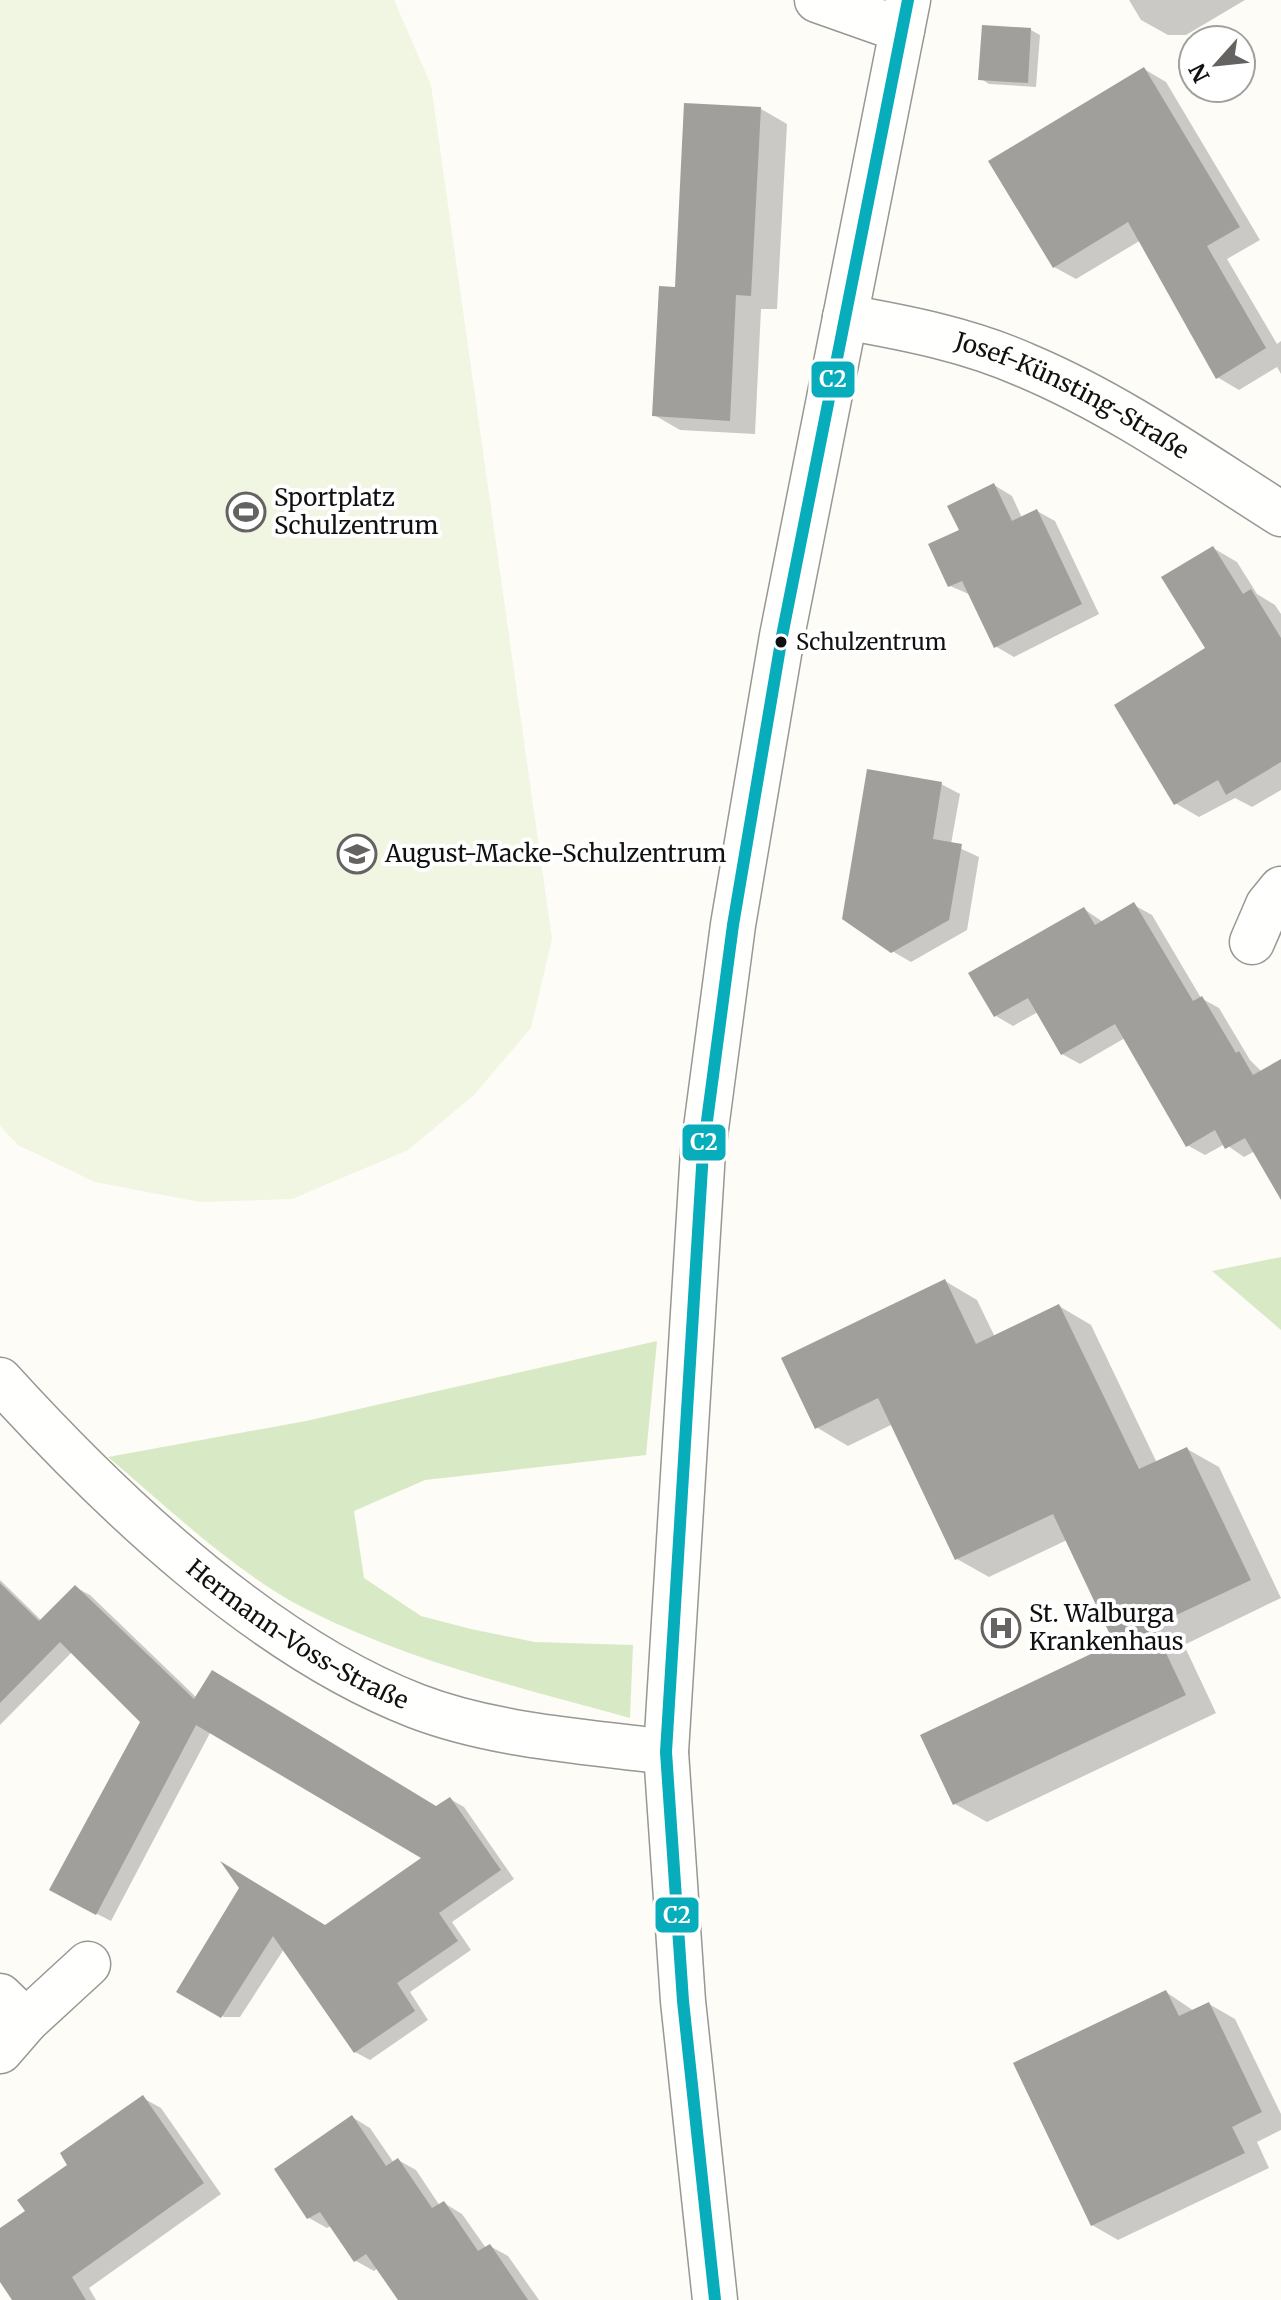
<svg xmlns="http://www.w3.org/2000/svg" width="1281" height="2300" viewBox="0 0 1281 2300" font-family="Merriweather,serif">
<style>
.forest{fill:#d8eac5}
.pitch{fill:#f0f6e1}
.shadow{fill:#0003}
.building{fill:#a19f9c}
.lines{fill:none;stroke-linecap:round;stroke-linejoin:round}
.minor-casing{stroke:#979795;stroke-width:47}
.minor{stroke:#fffffe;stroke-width:44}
.bus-1-casing{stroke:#fff;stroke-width:18}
.bus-1{stroke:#07adbb;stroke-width:12}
.bus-dot{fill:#111;stroke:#fff;stroke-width:3}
.labels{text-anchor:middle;stroke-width:8;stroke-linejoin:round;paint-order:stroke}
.bus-label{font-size:22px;fill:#111;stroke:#fff;text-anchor:start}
.street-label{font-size:24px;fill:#111;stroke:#fff}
.poi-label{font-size:24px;fill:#111;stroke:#fff;text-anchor:start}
.line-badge{stroke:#fff;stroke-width:3}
.badge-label{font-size:22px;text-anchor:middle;font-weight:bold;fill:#fff}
</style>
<rect width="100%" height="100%" fill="#fdfcf7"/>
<g class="forest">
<path d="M 1281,1257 L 1281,1330 L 1212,1271 Z"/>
<path d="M 657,1341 L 646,1455 L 425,1480 L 354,1511 L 364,1578 L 421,1616 L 471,1629 L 535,1642 L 633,1645 L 630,1718 C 518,1687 411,1662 306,1609 C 238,1575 167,1507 108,1457 L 306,1421 Z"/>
</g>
<path class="pitch" d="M 0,0 L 394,0 L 431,85 L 552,939 L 531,1028 L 473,1096 L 408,1150 L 292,1199 L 200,1202 L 95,1182 L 18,1145 L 0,1126 Z"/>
<g class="shadow">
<path d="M 1129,0 L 1245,0 L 1186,35 L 1168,35 L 1141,20 Z"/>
<path d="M 1031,30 L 1040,35 L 1036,87 L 989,84 L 981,79 Z"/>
<path d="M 1144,69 L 1166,82 L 1260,240 L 1227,259 L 1277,344 L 1281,341 L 1281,374 L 1277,367 L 1239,390 L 1217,377 L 1141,240 L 1076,279 L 1054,267 Z"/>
<path d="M 761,109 L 787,124 L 777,309 L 761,309 L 755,434 L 680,430 L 654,415 L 677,290 Z"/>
<path d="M 994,485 L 1012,496 L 1022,518 L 1037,511 L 1055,521 L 1099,614 L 1014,657 L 995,646 L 971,595 L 950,586 L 961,530 Z"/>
<path d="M 1213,548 L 1237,562 L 1257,594 L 1275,605 L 1281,614 L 1281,790 L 1252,807 L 1235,798 L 1199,817 L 1175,803 L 1208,649 Z"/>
<path d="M 941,784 L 960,794 L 951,844 L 979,857 L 967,930 L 911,962 L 892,951 Z"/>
<path d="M 1134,905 L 1152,915 L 1201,998 L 1219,1008 L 1250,1060 L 1262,1072 L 1281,1062 L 1281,1189 L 1255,1151 L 1244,1157 L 1225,1144 L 1205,1155 L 1187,1145 L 1125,1038 L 1080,1064 L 1062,1054 L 1038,1012 L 1013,1026 L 996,1016 L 1084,909 L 1103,922 Z"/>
<path d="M 945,1281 L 977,1300 L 995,1337 L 1059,1306 L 1091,1325 L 1157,1463 L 1187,1449 L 1219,1467 L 1281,1598 L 1184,1645 L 1216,1713 L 987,1822 L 955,1804 L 1117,1644 L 1067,1540 L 989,1577 L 957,1559 L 893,1424 L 848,1446 L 816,1427 Z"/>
<path d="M 0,1580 L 42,1621 L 75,1587 L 90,1595 L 197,1698 L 437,1808 L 450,1799 L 464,1807 L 514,1879 L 452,1922 L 471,1950 L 410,1992 L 428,2020 L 370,2060 L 355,2052 L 284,1949 L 240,2017 L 224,2017 L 178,1991 L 241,1888 L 325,1927 L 424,1858 L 211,1731 L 111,1921 L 66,1898 L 143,1721 L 72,1652 L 0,1725 Z"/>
<path d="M 1166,1992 L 1194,2011 L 1209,2004 L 1235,2019 L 1281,2114 L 1281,2130 L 1257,2142 L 1269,2168 L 1118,2240 L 1092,2225 Z"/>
<path d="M 143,2098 L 161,2108 L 221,2194 L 89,2288 L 96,2300 L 15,2300 L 0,2279 L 0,2231 L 28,2212 L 70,2165 Z"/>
<path d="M 352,2117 L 370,2128 L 394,2163 L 398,2160 L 416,2170 L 440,2206 L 444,2203 L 462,2214 L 486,2248 L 490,2246 L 508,2256 L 539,2300 L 400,2300 L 378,2268 L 374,2271 L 356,2261 L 331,2226 L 327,2228 L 309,2218 Z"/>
</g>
<g class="building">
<path d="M 982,25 L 1031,28 L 1028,83 L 978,80 Z"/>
<path d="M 1144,67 L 1240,227 L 1207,246 L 1266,348 L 1216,379 L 1128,222 L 1053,268 L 988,161 Z"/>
<path d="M 684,103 L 761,107 L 751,296 L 736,295 L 730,421 L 652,416 L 659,286 L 675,287 Z"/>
<path d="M 994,483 L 1012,521 L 1037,509 L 1082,604 L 994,648 L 962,581 L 948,587 L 928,544 L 959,530 L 947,506 Z"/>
<path d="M 1213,546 L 1243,594 L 1251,589 L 1281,638 L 1281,762 L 1226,795 L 1218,780 L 1174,805 L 1114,705 L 1205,648 L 1161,577 Z"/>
<path d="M 867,769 L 942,782 L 933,839 L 962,844 L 949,920 L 891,953 L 842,919 Z"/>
<path d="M 1134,902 L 1193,1001 L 1202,996 L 1236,1053 L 1239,1051 L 1253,1075 L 1281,1059 L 1281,1200 L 1245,1138 L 1225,1149 L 1215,1130 L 1186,1147 L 1115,1024 L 1061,1055 L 1028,998 L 994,1017 L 968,973 L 1084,907 L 1095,925 Z"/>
<path d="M 945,1279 L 976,1344 L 1059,1304 L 1139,1469 L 1187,1447 L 1251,1580 L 1153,1626 L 1186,1695 L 953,1805 L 920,1735 L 1114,1643 L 1053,1514 L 955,1560 L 878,1398 L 815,1429 L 781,1358 Z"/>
<path d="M 0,1583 L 39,1621 L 75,1585 L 194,1699 L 212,1670 L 436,1806 L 450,1797 L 501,1870 L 439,1913 L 458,1941 L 397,1983 L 415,2011 L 354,2053 L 273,1936 L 221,2018 L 176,1992 L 239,1888 L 220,1861 L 325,1925 L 421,1858 L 196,1725 L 96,1915 L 49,1890 L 140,1722 L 60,1642 L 0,1703 Z"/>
<path d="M 1166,1990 L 1179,2016 L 1209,2002 L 1262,2112 L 1232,2127 L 1245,2153 L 1091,2226 L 1013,2063 Z"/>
<path d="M 143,2095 L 204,2183 L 72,2277 L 86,2300 L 12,2300 L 0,2282 L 0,2228 L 25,2211 L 17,2200 L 67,2165 L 60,2153 Z"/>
<path d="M 352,2115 L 386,2166 L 398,2158 L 432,2208 L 444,2201 L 478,2251 L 490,2244 L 528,2300 L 398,2300 L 366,2254 L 354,2262 L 320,2212 L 307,2219 L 274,2169 Z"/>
</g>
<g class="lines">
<g class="minor-casing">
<g id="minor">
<path d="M 817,0 L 902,30"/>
<path id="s1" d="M 845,317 C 907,328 969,340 1027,366 C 1117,404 1199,462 1281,514"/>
<path d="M 1252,942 L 1268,905 L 1281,889"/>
<path id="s2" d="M 0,1380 C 111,1502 261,1646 416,1706 C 494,1736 584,1741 666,1752"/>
<path d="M 0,1996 L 26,2021"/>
<path d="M 0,2051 L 26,2021 L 88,1964"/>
<path d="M 715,2300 L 683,2001 L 666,1752 L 703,1151 L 733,925 L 782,636 L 908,0"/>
</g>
</g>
<use href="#minor" class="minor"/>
<g class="bus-1-casing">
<path id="bus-1" d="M 715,2300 L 683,2001 L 666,1752 L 703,1151 L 733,925 L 782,636 L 908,0"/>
</g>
<use href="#bus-1" class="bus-1"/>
</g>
<defs>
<g id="stadium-ring" transform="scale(2)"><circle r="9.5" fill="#fff" stroke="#646362" stroke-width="1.5"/><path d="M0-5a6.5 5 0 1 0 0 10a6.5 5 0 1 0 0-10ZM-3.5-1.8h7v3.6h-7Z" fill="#646362"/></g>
<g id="school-ring" transform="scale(2)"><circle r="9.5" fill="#fff" stroke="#646362" stroke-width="1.5"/><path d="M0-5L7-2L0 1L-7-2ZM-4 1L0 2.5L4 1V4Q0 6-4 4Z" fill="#646362"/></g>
<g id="hospital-ring" transform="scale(2)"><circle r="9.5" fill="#fff" stroke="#646362" stroke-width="1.5"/><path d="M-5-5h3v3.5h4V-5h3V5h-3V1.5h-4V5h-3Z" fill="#646362"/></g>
</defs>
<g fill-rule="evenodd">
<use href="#stadium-ring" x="246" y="512"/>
<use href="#school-ring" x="357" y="854"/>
<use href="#hospital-ring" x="1001" y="1628"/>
</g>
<circle class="bus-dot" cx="781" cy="642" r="7"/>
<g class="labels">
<g class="bus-label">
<text x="796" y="650">Schulzentrum</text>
</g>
<g class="street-label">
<text dy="8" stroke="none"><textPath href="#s1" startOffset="242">Josef-Künsting-Straße</textPath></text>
<text dy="8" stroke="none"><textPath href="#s2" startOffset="394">Hermann-Voss-Straße</textPath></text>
</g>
<g class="poi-label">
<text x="274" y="506">Sportplatz<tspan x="274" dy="28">Schulzentrum</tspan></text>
<text x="385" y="862">August-Macke-Schulzentrum</text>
<text x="1029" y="1622">St. Walburga<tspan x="1029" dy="28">Krankenhaus</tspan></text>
</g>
</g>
<g class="line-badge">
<rect x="810" y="360" width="46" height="39" rx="8" fill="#07adbb"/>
<rect x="681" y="1123" width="46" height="39" rx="8" fill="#07adbb"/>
<rect x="654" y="1896" width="46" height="38" rx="8" fill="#07adbb"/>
</g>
<g class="badge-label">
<text x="833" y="387">C2</text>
<text x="704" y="1150">C2</text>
<text x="677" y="1923">C2</text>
</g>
<g transform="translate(1217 64) rotate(243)"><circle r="38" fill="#ffffff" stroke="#a0a0a0" stroke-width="2"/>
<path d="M0-6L14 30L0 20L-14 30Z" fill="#646362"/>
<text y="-12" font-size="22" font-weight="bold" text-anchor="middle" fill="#111111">N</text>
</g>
</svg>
